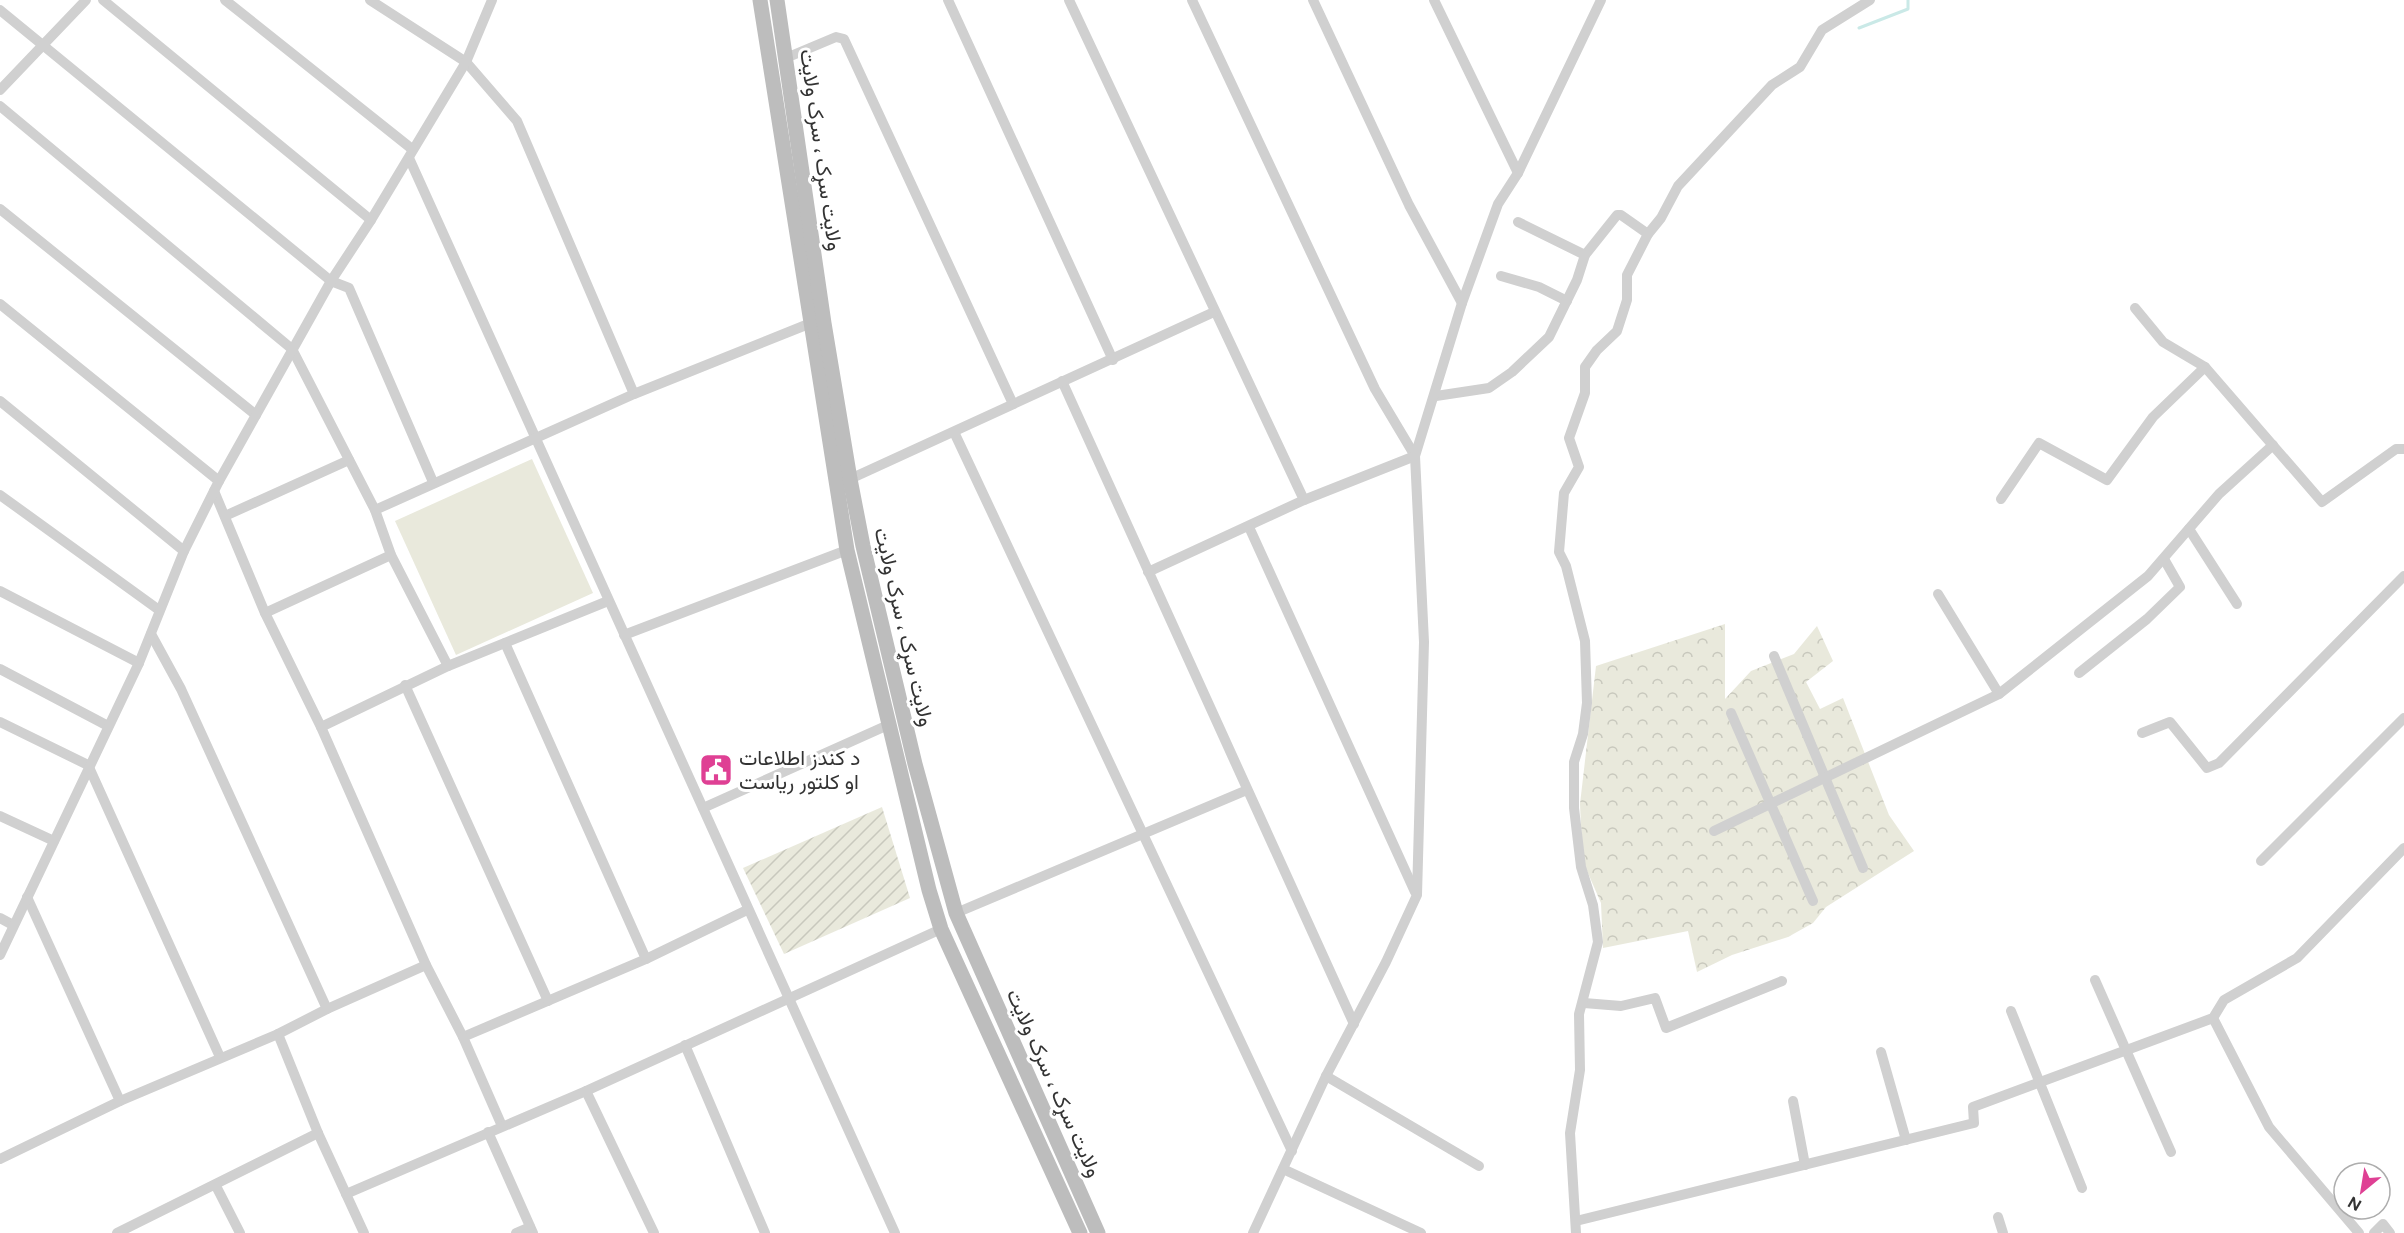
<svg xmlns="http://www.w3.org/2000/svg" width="2404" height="1233" viewBox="0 0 2404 1233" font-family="Figtree,Vazirmatn,sans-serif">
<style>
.forest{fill:url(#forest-crowns)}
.park{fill:#e9e9dc}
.garden{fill:url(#garden-furrows)}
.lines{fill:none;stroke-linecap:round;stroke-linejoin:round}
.stream{stroke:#cae9e7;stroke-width:3}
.minor{stroke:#d0d0d0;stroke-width:10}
.secondary{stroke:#bdbdbd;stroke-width:15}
.labels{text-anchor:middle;stroke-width:6;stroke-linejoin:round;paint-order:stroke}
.street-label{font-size:21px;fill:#333;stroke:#fff}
.poi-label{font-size:21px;fill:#333;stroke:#fff;text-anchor:start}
</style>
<defs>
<pattern id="forest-crowns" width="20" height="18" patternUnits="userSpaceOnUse" patternTransform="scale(1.5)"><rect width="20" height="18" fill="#e9e9dc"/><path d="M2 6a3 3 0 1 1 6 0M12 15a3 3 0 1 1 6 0" fill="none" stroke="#c8c8bd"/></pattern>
<pattern id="garden-furrows" width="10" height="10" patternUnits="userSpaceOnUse" patternTransform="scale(1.5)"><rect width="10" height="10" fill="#e9e9dc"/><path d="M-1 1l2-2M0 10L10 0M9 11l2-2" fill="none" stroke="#c8c8bd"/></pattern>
</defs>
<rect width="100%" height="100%" fill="#fff"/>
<path class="forest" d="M 1725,624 L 1725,699 L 1751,671 L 1794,654 L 1817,626 L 1833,661 L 1806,682 L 1820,709 L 1843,698 L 1889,815 L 1914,851 L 1826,907 L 1813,923 L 1788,937 L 1732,955 L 1697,972 L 1688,931 L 1603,948 L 1601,903 L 1584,864 L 1581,826 L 1580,804 L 1596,666 Z"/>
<path class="park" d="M 532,459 L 593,593 L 456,655 L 395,521 Z"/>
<path class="garden" d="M 882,807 L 910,898 L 784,954 L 743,868 Z"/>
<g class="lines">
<path class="stream" d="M 1859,28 L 1908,9 L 1908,0"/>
<g class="minor">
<path d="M 103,0 L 371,220"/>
<path d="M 225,0 L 412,149"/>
<path d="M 370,0 L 466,62 L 517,121 L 634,394"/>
<path d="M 948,0 L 1113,360"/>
<path d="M 1069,0 L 1304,500"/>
<path d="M 1313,0 L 1409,205 L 1462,303"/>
<path d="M 1434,0 L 1518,173"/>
<path d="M 0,10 L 331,281 L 349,288 L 433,482"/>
<path d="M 786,58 L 836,37 L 844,39 L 1013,404"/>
<path d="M 0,90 L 86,0"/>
<path d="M 0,106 L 292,349 L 375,510 L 391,555 L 448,666"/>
<path d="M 409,158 L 895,1233"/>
<path d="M 0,209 L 256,415"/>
<path d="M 1518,222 L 1585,255"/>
<path d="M 1501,276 L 1539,287 L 1567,301"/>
<path d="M 0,304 L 219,481"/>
<path d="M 2135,308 L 2163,342 L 2205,367"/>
<path d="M 1062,381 L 1354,1024"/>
<path d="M 1436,396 L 1489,388 L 1512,372 L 1549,337 L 1577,280 L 1585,255 L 1617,215 L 1621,215 L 1648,234"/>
<path d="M 0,401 L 184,551"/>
<path d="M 954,432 L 1292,1151"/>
<path d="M 850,479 L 1214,312"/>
<path d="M 214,491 L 265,613 L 321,727 L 426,965 L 463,1037 L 646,959 L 747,910"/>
<path d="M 0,495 L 159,610"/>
<path d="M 2001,499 L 2039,443 L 2107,480 L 2153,417 L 2205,367 L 2322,502 L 2396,449 L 2404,449"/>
<path d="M 375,510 L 634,394 L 811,323"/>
<path d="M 225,516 L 349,460"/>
<path d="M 1249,527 L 1415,892"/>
<path d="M 2189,529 L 2237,604"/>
<path d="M 1148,572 L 1304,500 L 1415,456 L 1375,389 L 1192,0"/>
<path d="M 0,591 L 139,663"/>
<path d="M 1938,594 L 1999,694"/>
<path d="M 265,613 L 391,555"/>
<path d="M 151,634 L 181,689 L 327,1009"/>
<path d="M 624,635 L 847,550"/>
<path d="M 505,643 L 646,959"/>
<path d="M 1774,656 L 1863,868"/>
<path d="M 0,669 L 108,726"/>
<path d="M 2079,673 L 2147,619 L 2180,587 L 2164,559"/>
<path d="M 405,685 L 548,1001"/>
<path d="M 1731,713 L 1813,901"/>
<path d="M 0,722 L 88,765 L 220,1057"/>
<path d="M 321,727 L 448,666 L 608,601"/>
<path d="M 2142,733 L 2170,722 L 2207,768 L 2219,763 L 2404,576"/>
<path d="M 703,808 L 888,725"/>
<path d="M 0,816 L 54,841"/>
<path d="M 1714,831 L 1999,694 L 2148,576 L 2219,494 L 2273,445"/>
<path d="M 2261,861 L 2404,718"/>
<path d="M 27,897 L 120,1101"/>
<path d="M 956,913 L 1247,790"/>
<path d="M 0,918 L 13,925"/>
<path d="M 0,955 L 139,663 L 184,551 L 219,481 L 331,281 L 371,220 L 466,62 L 492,0"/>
<path d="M 2095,980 L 2171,1152"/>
<path d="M 1584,1003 L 1621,1006 L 1655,998 L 1666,1028 L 1782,981"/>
<path d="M 2011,1011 L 2082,1188"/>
<path d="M 2213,1018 L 2269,1127 L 2359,1233"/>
<path d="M 278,1034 L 318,1133 L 364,1233"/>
<path d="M 463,1037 L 502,1126"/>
<path d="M 685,1045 L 765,1233"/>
<path d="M 1881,1052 L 1906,1140"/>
<path d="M 1326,1076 L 1479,1166"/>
<path d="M 586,1091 L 654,1233"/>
<path d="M 1793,1101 L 1805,1165"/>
<path d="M 488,1132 L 533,1233"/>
<path d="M 0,1159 L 120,1101 L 278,1034 L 327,1009 L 426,965"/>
<path d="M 1283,1169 L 1421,1233"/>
<path d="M 216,1186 L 240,1233"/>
<path d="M 346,1194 L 586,1091 L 941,929"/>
<path d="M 1998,1217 L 2003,1233"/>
<path d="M 1576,1221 L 1974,1123 L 1973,1107 L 2213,1018 L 2224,1000 L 2297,958 L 2404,848"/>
<path d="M 117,1233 L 318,1133"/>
<path d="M 516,1233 L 530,1227"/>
<path d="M 1253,1233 L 1326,1076 L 1386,962 L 1417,895 L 1424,642 L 1415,456 L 1462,303 L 1498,204 L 1518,173 L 1601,0"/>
<path d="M 1576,1233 L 1570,1133 L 1580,1070 L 1579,1014 L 1598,942 L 1593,905 L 1581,867 L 1574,808 L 1574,762 L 1583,734 L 1587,703 L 1585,641 L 1566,566 L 1559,552 L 1564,493 L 1579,467 L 1569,438 L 1585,393 L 1585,367 L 1597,350 L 1617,331 L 1627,300 L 1627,275 L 1648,234 L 1661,218 L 1678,186 L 1772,85 L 1800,67 L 1822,30 L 1870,0"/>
<path d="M 2374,1233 L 2383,1224 L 2390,1233"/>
</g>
<g class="secondary">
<path d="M 760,0 L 847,550 L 929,890 L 941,929 L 1080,1233"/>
<path d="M 777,0 L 824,323 L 850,479 L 863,546 L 915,764 L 956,913 L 1098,1233"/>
</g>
</g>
<defs>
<g id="civic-square" transform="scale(1.725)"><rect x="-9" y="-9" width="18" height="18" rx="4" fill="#df4094" stroke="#fff"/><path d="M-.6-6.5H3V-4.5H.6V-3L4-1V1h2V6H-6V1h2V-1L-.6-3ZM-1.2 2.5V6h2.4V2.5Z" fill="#fff"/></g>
</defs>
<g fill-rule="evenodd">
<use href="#civic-square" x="716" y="770"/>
</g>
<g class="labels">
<g class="street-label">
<text transform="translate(821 150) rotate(82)" y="7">ولایت سړک ، سرک ولایت</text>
<text transform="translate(904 627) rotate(77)" y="7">ولایت سړک ، سرک ولایت</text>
<text transform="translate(1054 1083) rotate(66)" y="7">ولایت سړک ، سرک ولایت</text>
</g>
<g class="poi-label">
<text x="739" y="765">د کندز اطلاعات<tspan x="739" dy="24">او کلتور ریاست</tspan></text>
</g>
</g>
<g transform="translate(2362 1191) rotate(210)"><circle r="28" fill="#ffffff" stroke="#adadad" stroke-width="1.5"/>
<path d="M0-4.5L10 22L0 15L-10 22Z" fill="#df4094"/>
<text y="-9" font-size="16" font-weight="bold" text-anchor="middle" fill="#333333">N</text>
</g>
</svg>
